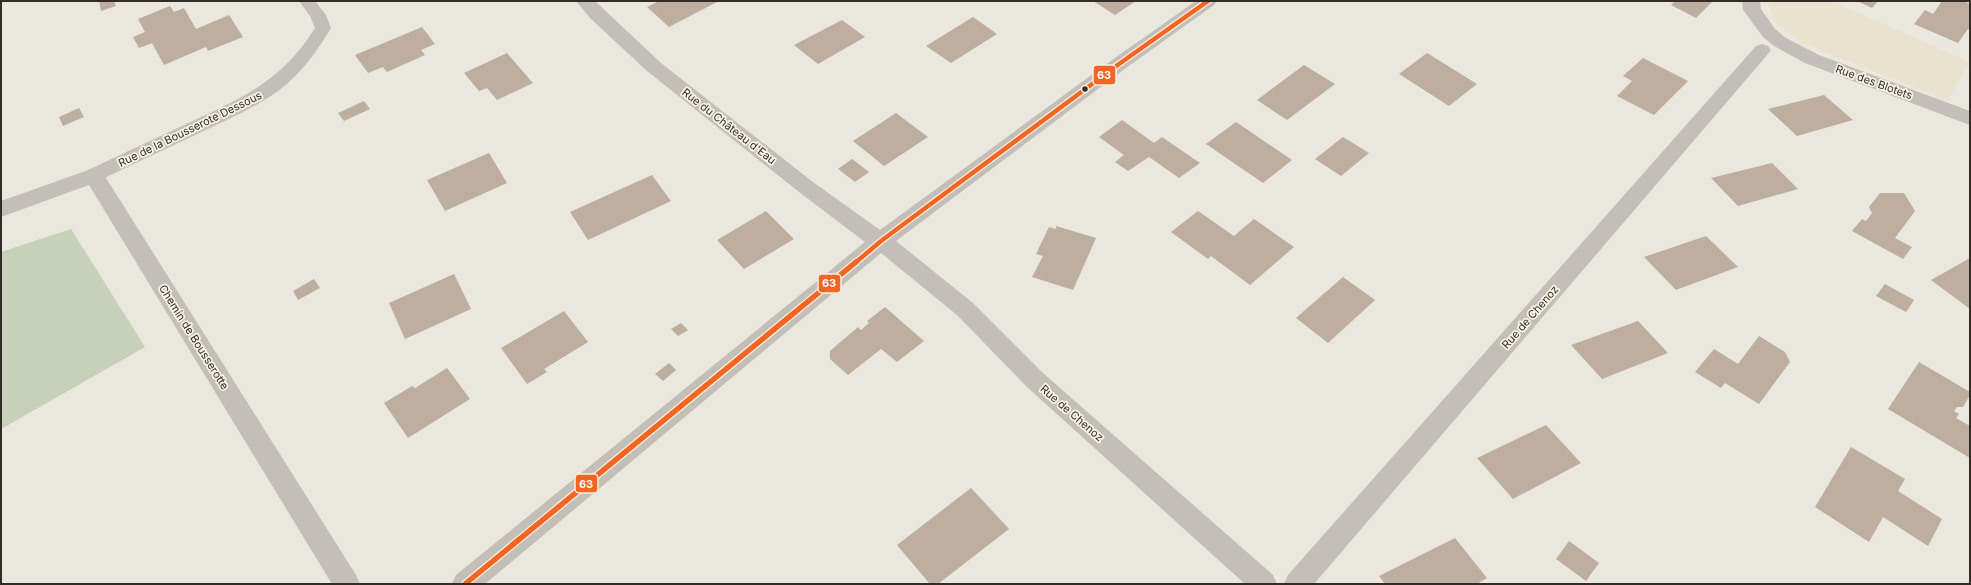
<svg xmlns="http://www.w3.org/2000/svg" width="1971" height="585" viewBox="0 0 1971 585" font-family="Inter,sans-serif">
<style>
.green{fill:#c7d0b8}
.plaza{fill:#e8e2ce}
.building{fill:#bdaea0}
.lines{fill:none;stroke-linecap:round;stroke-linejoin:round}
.lane{fill:#c3beb7;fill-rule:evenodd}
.street{fill:#c3beb7;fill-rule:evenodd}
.bus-1-far1-casing{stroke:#f8f2e4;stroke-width:7}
.bus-1-casing{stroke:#f8f2e4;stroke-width:8}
.bus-1-far1{stroke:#f26522;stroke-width:4.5}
.bus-1{stroke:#f26522;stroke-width:5.5}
.bus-dot{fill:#332c26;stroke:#f8f2e4;stroke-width:1.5}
.labels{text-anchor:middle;stroke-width:3.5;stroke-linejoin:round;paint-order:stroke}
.street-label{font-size:11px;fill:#332c26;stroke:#f8f2e4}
.line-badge{stroke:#f8f2e4;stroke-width:1.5}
.badge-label{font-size:11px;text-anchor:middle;font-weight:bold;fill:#fff}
</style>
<rect width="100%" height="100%" fill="#eae7de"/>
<path class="green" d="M 71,229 L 145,347 L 1,429 L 1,252 Z"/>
<path class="plaza" d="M 1770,1 L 1831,1 L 1970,62 L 1948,100 L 1799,42 L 1775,21 L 1768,4 Z"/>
<g class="building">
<path d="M 99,1 L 114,1 L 116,6 L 101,11 Z"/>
<path d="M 659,1 L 716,1 L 717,2 L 669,27 L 647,7 Z"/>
<path d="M 1093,1 L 1136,1 L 1115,15 Z"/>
<path d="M 1675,1 L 1713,1 L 1696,18 L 1671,5 Z"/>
<path d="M 1857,1 L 1878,1 L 1872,8 Z"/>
<path d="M 1942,1 L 1963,1 L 1970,4 L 1970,30 L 1968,29 L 1958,43 L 1914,24 L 1925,10 L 1933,14 Z"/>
<path d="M 170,6 L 174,12 L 184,8 L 196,29 L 229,15 L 243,37 L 208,51 L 206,47 L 164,65 L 152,43 L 139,48 L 133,37 L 145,32 L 138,19 Z"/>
<path d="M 973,17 L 997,34 L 951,63 L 926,46 Z"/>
<path d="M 842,20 L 865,37 L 818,64 L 794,45 Z"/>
<path d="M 422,27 L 435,44 L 421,50 L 425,55 L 387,72 L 383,67 L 368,73 L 355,55 Z"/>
<path d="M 507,53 L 533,83 L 497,100 L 487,88 L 479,91 L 464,73 Z"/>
<path d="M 1427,53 L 1477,84 L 1449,106 L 1399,74 Z"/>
<path d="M 1643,58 L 1688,81 L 1654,115 L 1617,96 L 1632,81 L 1623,76 Z"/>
<path d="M 1304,65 L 1335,84 L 1287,120 L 1257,100 Z"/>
<path d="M 1824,95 L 1853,120 L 1797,136 L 1768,109 Z"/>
<path d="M 364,101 L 370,109 L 344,121 L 338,113 Z"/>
<path d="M 79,108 L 84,117 L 63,126 L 59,117 Z"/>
<path d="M 896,113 L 928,137 L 884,166 L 853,141 Z"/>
<path d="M 1122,120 L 1154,143 L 1162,137 L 1200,163 L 1179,178 L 1149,157 L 1128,171 L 1115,162 L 1124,155 L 1099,137 Z"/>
<path d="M 1236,122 L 1292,160 L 1263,183 L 1206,144 Z"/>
<path d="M 1343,137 L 1369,153 L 1341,176 L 1315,159 Z"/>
<path d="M 489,153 L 507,183 L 445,211 L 427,180 Z"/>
<path d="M 852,159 L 869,172 L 855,182 L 838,169 Z"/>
<path d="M 1772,163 L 1798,189 L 1738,206 L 1711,178 Z"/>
<path d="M 652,175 L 671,201 L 588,240 L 570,212 Z"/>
<path d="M 1880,193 L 1904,193 L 1915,211 L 1895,238 L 1912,247 L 1903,259 L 1852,231 L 1862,219 L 1866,221 L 1872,213 L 1869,207 Z"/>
<path d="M 766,211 L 794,239 L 744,269 L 717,240 Z"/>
<path d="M 1198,211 L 1234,236 L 1254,219 L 1294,247 L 1250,285 L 1211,256 L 1208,259 L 1171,232 Z"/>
<path d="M 1056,226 L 1096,238 L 1073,290 L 1032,277 L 1043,256 L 1036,254 L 1049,227 L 1056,229 Z"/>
<path d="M 1706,236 L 1738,267 L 1676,290 L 1644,257 Z"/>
<path d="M 1970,258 L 1970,309 L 1931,280 Z"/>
<path d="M 454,274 L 471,309 L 405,339 L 389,303 Z"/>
<path d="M 1343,277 L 1375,300 L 1328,343 L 1296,318 Z"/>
<path d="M 314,279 L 320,288 L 298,300 L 293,291 Z"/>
<path d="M 1885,284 L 1914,300 L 1906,312 L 1876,296 Z"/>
<path d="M 885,307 L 924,341 L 897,362 L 881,349 L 848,375 L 830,359 L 830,351 L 858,327 L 861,330 L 869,323 L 867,321 Z"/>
<path d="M 564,311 L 588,342 L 544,369 L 547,372 L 527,384 L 501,348 Z"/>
<path d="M 1638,321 L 1668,353 L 1602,379 L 1571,345 Z"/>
<path d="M 681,323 L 688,330 L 678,336 L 671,329 Z"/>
<path d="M 1759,336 L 1785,352 L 1790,362 L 1759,404 L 1725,383 L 1721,388 L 1695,372 L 1714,349 L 1738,364 Z"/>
<path d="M 1919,362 L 1970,392 L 1970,395 L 1963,407 L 1957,407 L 1954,411 L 1959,414 L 1956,418 L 1970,426 L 1970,458 L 1888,409 Z"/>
<path d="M 669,363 L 676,370 L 663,381 L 655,374 Z"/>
<path d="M 447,368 L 470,399 L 408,438 L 384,403 L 412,386 L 415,388 Z"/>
<path d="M 1546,425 L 1581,463 L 1513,499 L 1477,458 Z"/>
<path d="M 1851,447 L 1905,479 L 1898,491 L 1942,519 L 1928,546 L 1883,517 L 1869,542 L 1815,507 Z"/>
<path d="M 971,488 L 1009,529 L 938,584 L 930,584 L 897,545 Z"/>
<path d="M 1455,538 L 1487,578 L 1477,584 L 1385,584 L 1379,576 Z"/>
<path d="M 1569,541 L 1599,563 L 1586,581 L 1556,559 Z"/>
</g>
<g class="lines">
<path class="lane" d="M 299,1 L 315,1 L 326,15 L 331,28 C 319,48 306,67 288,83 C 261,106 227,120 195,135 C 163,150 132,165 100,180 L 94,182 L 88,180 L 85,175 L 88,170 C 119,155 151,141 182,126 C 238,100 281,83 315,28 L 310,16 Z"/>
<g class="street">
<path d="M 576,1 L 595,1 L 661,63 L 813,182 L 880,230 L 1112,60 L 1196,1 L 1217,1 L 1214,5 L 1126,68 L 896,241 L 973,303 L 1043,373 L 1273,575 L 1277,584 L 1245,584 L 1027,387 L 957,315 L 881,253 L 485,584 L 452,584 L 456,575 L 865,242 L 799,192 L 647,71 L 590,18 Z"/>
<path d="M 1742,1 L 1760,1 L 1761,9 L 1775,29 L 1786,38 L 1819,55 L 1970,111 L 1970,125 L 1805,63 L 1774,46 L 1763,37 L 1746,14 L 1743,10 Z"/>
<path d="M 1762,44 L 1768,46 L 1771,50 L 1768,54 L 1314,584 L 1284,584 L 1288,575 L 1756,46 Z"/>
<path d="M 94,168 L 101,170 L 356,575 L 360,584 L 332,584 L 89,185 L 1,217 L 1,201 Z"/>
</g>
<g class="bus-1-far1-casing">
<path id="bus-1-far1" d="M 855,263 L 881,241 L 1119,64 L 1208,1"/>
</g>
<g class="bus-1-casing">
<path id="bus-1" d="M 465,584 L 856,262"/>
</g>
<use href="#bus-1-far1" class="bus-1-far1"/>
<use href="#bus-1" class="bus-1"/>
</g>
<circle class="bus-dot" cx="1085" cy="89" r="3.5"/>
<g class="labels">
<g class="street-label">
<text transform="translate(1874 82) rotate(20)" y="4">Rue des Blotets</text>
<text transform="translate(729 126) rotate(38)" y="4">Rue du Château d'Eau</text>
<text transform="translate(190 129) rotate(-26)" y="4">Rue de la Bousserote Dessous</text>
<text transform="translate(1530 317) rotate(-49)" y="4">Rue de Chenoz</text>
<text transform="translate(194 337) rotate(58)" y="4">Chemin de Bousserotte</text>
<text transform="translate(1072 413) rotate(41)" y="4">Rue de Chenoz</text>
</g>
</g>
<g class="line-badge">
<rect x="1093" y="65" width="23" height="20" rx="4" fill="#f26522"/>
<rect x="818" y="274" width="23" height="19" rx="4" fill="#f26522"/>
<rect x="575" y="474" width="23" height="19" rx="4" fill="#f26522"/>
</g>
<g class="badge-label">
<text x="1104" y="79">63</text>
<text x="829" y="287">63</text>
<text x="586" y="488">63</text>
</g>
<rect width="1971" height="585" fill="none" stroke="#332c26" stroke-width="4"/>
</svg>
